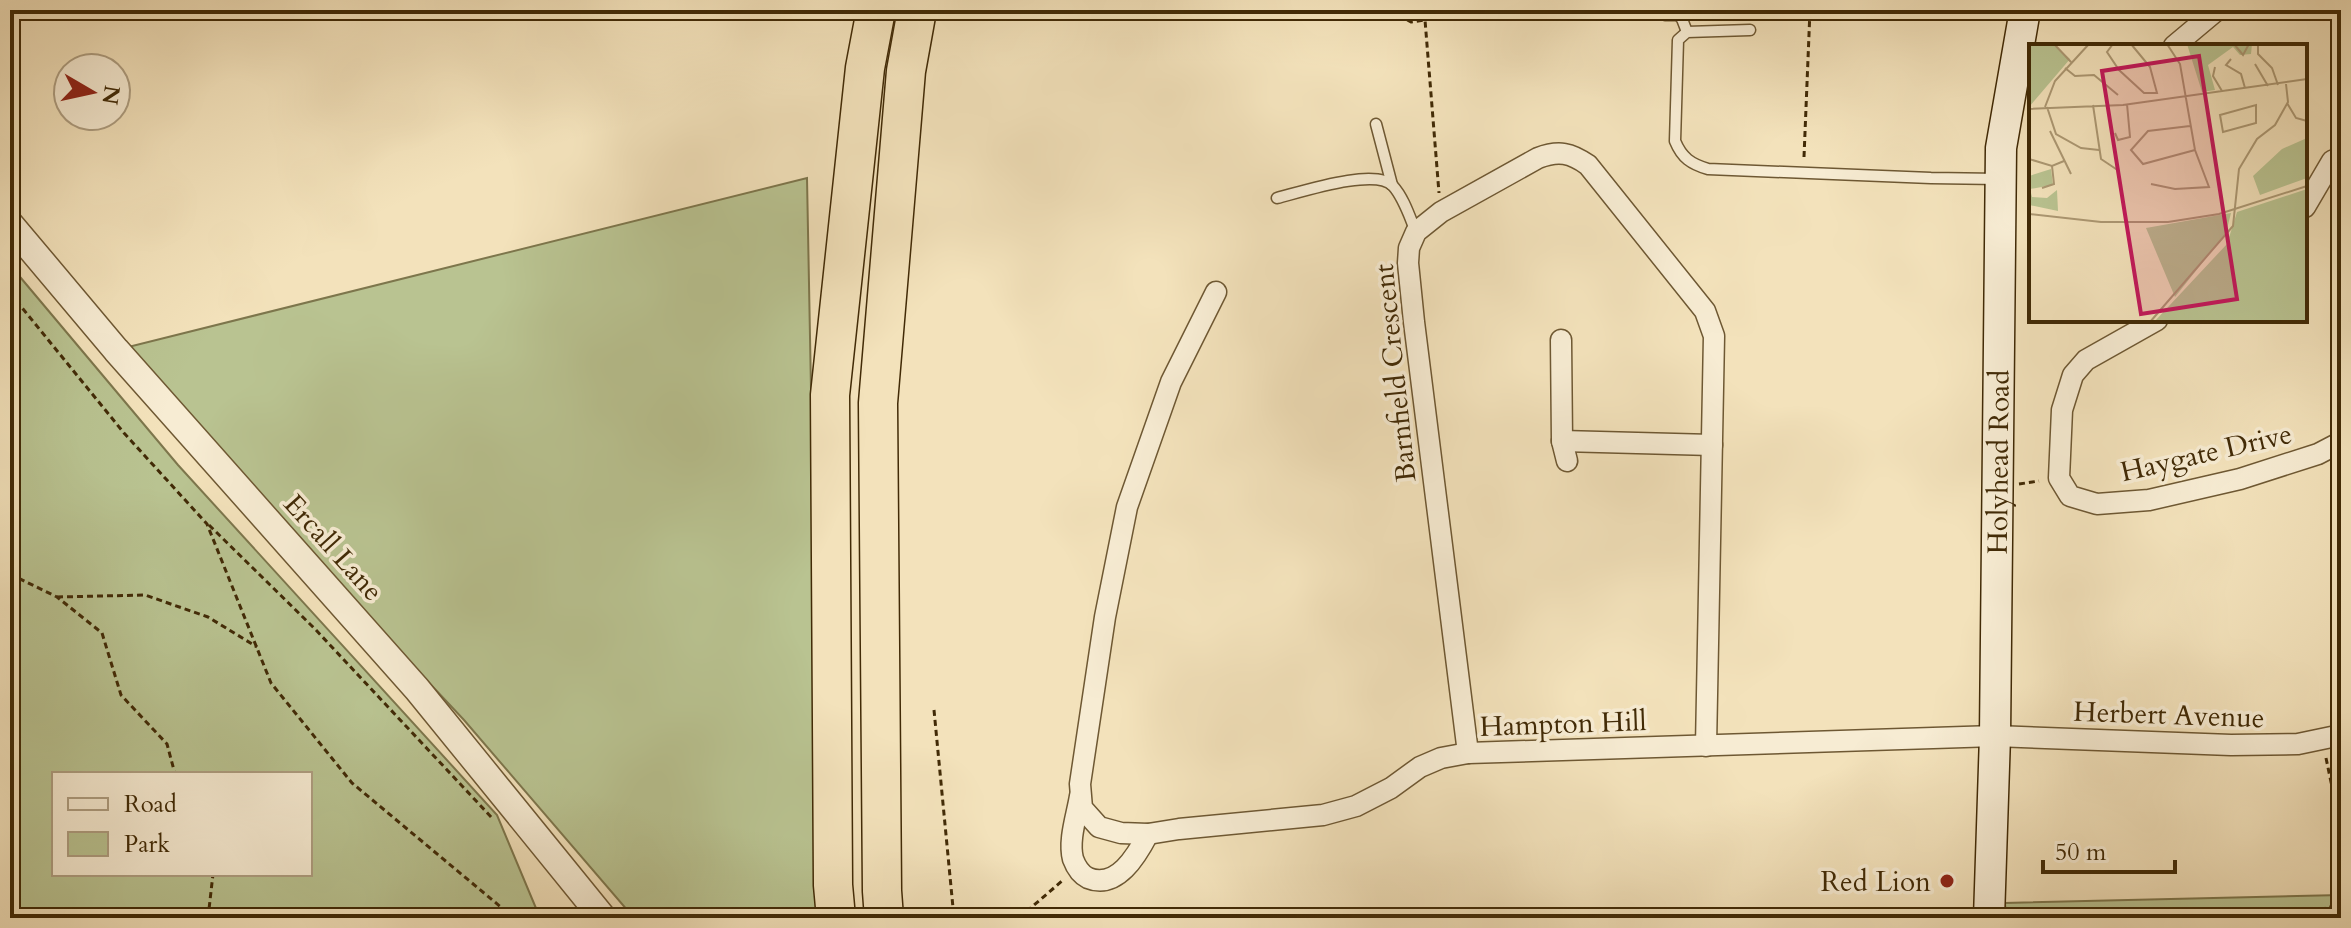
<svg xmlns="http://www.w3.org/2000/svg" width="2351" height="928" viewBox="0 0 2351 928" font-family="Cardo,serif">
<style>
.green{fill:#b9c391;stroke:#7d764c;stroke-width:2;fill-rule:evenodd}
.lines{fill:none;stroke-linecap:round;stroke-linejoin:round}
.service-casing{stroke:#6e5833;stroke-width:13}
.minor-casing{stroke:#6e5833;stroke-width:23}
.tertiary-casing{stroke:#6e5833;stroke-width:29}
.secondary-casing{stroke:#412a06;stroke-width:33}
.motorway-casing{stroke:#412a06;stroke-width:41}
.path{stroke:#412a06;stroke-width:3;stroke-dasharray:6 4;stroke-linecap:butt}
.service{stroke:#f7ecd3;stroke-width:10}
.minor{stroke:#f7ecd3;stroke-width:20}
.tertiary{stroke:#f7ecd3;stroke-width:26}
.secondary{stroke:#f7ecd3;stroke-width:30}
.motorway{stroke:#f3e2bb;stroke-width:38}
.poi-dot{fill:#8f2418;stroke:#f7ecd3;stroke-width:3}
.labels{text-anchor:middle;stroke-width:7;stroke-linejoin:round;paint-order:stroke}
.street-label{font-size:28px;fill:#412a06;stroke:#f7ecd3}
.poi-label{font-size:28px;fill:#412a06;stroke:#f7ecd3;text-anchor:end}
.inset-road{fill:none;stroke:#ac9873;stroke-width:2}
.view{fill:#c2185b;fill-opacity:0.15;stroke:#c2185b;stroke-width:4}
.inset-edge{fill:none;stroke:#412a06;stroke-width:4}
</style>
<rect width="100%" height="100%" fill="#f3e2bb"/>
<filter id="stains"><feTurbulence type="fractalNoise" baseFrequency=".0025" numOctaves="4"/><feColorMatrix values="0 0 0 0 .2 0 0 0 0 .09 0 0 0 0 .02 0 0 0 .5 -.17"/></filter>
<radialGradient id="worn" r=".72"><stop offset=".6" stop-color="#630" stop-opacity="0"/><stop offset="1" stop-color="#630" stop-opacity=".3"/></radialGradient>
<g class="green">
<path d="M 807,178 L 821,918 L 634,918 L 464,720 L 116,350 Z"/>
<path d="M 10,265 L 178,465 L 497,815 L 538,913 L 546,918 L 10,918 ZM 54,774 L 310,774 L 310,874 L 54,874 Z"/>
<path d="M 2341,895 L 2341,918 L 2006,918 L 2005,903 Z"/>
</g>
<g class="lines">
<g class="service-casing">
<g id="service">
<path d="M 1665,15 L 1678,15 L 1682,19 L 1687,32"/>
<path d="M 1750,30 L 1687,32 L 1678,40 L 1675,141 C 1682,158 1691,164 1708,169 L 1931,178 L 1999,179"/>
<path d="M 1376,124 L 1392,185"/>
<path d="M 1277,198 C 1301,192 1376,167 1393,186 C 1404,198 1410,218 1416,232"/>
</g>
</g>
<g class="minor-casing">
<g id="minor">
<path d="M 2174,46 L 2217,10"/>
<path d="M 2305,207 L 2332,161 L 2341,157"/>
<path d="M 1216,292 L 1171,382 L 1127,507 L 1105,617 L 1080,784 L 1082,808 L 1099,827 L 1121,833 L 1148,834 L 1179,829 L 1323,815 L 1356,806 L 1391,788 L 1420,767 L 1441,758 L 1468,753 L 1995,736 L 2231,745 L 2298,744 L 2341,735"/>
<path d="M 2157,320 L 2086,360 L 2073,375 L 2062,410 L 2059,478 L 2070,496 L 2097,504 L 2149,500 L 2240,479 L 2318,454 L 2341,442"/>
<path d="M 1561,340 L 1562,441 L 1567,461"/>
<path d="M 1562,441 L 1712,445"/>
<path d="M 1468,753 L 1414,322 L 1408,263 L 1409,248 L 1416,232 L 1441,212 L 1538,158 C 1559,150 1571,153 1588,165 L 1705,311 L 1714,336 L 1706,746"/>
<path d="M 1080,796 C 1077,815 1068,840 1073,859 C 1076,867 1080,874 1088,878 C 1117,890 1137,855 1148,834"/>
</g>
</g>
<g class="tertiary-casing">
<path id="tertiary" d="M 10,224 L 116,350 L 417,689 L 603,918"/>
</g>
<g class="secondary-casing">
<g id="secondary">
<path id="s1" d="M 1989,918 L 1995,736 L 2001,148 L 2025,10"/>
</g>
</g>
<g class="motorway-casing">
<g id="motorway">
<path d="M 836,918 L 833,885 L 830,395 L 865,68 L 876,10"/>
<path d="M 884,918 L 882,891 L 878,403 L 906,71 L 917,10"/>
</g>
</g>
<g class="path">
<path d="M 1390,10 L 1411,22 L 1425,20 L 1439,193"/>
<path d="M 1804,157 L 1810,10"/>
<path d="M 10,293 L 124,433 L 207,524 L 271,683 L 352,783 L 514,918"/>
<path d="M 2019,484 L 2039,481"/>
<path d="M 209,525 L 315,629 L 493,819"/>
<path d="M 10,574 L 57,597 L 102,633 L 121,695 L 167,744 L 175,774"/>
<path d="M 57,597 L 145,595 L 208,617 L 257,647"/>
<path d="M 934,710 L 954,918"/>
<path d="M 2326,758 L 2341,830"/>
<path d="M 208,918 L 213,874"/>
<path d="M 1019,918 L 1062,881"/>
<path d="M 2045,918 L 2052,912 L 2069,918"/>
<path d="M 2155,918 L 2168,918"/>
<path d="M 2291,918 L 2341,904"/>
</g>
<use href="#service" class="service"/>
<use href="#minor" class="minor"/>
<use href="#tertiary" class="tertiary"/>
<use href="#secondary" class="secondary"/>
<use href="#motorway" class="motorway"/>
</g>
<circle class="poi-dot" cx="1947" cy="881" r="8"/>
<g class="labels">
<g class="street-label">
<text transform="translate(1394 373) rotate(-96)" y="10">Barnfield Crescent</text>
<text transform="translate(2206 452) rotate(-13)" y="10">Haygate Drive</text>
<text dy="10" stroke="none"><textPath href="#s1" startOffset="456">Holyhead Road</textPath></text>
<text transform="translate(334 547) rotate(48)" y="10">Ercall Lane</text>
<text transform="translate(2169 714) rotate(2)" y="10">Herbert Avenue</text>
<text transform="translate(1563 723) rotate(-2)" y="10">Hampton Hill</text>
</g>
<g class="poi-label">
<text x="1931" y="891">Red Lion</text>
</g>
</g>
<g transform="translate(2029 44)">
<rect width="278" height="278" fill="#f3e2bb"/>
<path d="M 0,0 L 24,0 L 41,15 L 0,63 ZM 158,0 L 223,0 L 222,10 L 211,11 L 204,3 L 179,21 L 186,46 L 173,48 ZM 278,94 L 278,134 L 231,151 L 224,132 L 253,105 ZM 22,125 L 24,141 L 1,145 L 3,153 L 18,154 L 28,146 L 29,167 L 0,161 L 0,132 ZM 278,145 L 278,278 L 125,278 L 198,200 L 208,168 ZM 202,169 L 197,189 L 146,253 L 117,184 Z" fill="#b9c391"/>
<path class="inset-road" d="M 25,0 L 42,18M 84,0 L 78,8 L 90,26 L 115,49 L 128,49 L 121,23 L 102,0M 205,0 L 214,11 L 220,0M 229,0 L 229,10 L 243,24 L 249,41M 202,15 L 197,21 L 212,30 L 216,44M 226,20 L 239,42M 186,23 L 184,32 L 193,47M 36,24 L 46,32 L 65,31 L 89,51M 258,59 L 267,74 L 278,77M 64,61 L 72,115 L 90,127M 227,61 L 227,79 L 194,88 L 191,71 ZM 16,63 L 26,37 L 60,0M 18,63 L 27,90 L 52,104 L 70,106M 0,65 L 94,61 L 278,35M 161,82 L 119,87 L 102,106 L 114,120 L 166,106M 21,87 L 42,130M 86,89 L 89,96 L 101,93 L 98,60M 0,115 L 23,122 L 35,117M 122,140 L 146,145 L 180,143 L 166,106 L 151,20 L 138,0M 13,144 L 25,140 L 23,122M 0,170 L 72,178 L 139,178 L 190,170 L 278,142M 121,278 L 204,182 L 210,125 L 228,95 L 246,81 L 259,58 L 257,40"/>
<path class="view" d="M 170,12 L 208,255 L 112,270 L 73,27 Z"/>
<rect width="278" height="278" class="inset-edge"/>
</g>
<rect width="2351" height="928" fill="none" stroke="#f3e2bb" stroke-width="40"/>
<rect x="12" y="12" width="2327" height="904" fill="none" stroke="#412a06" stroke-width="4"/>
<rect x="20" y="20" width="2311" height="888" fill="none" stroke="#412a06" stroke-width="2"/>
<rect x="52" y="772" width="260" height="104" fill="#f7ecd3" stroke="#ae9e81" stroke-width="2"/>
<rect x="68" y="798" width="40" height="12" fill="#f7ecd3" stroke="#ae9e81" stroke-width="2"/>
<text x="124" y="812" font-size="24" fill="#412a06">Road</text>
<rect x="68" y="832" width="40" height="24" fill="#b9c391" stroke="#ae9e81" stroke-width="2"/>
<text x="124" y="852" font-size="24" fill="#412a06">Park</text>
<g transform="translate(92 92) rotate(99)"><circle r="38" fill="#f7ecd3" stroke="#ae9e81" stroke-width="2"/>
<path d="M0-6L14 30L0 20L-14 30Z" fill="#8f2418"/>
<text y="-12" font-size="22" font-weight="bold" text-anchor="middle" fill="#412a06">N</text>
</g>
<path d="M2043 860v12h132v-12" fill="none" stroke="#412a06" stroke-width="4"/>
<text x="2055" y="860" font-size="24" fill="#412a06" stroke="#f7ecd3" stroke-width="6" paint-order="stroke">50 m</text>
<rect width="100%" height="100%" filter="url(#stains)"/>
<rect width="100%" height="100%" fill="url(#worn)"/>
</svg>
